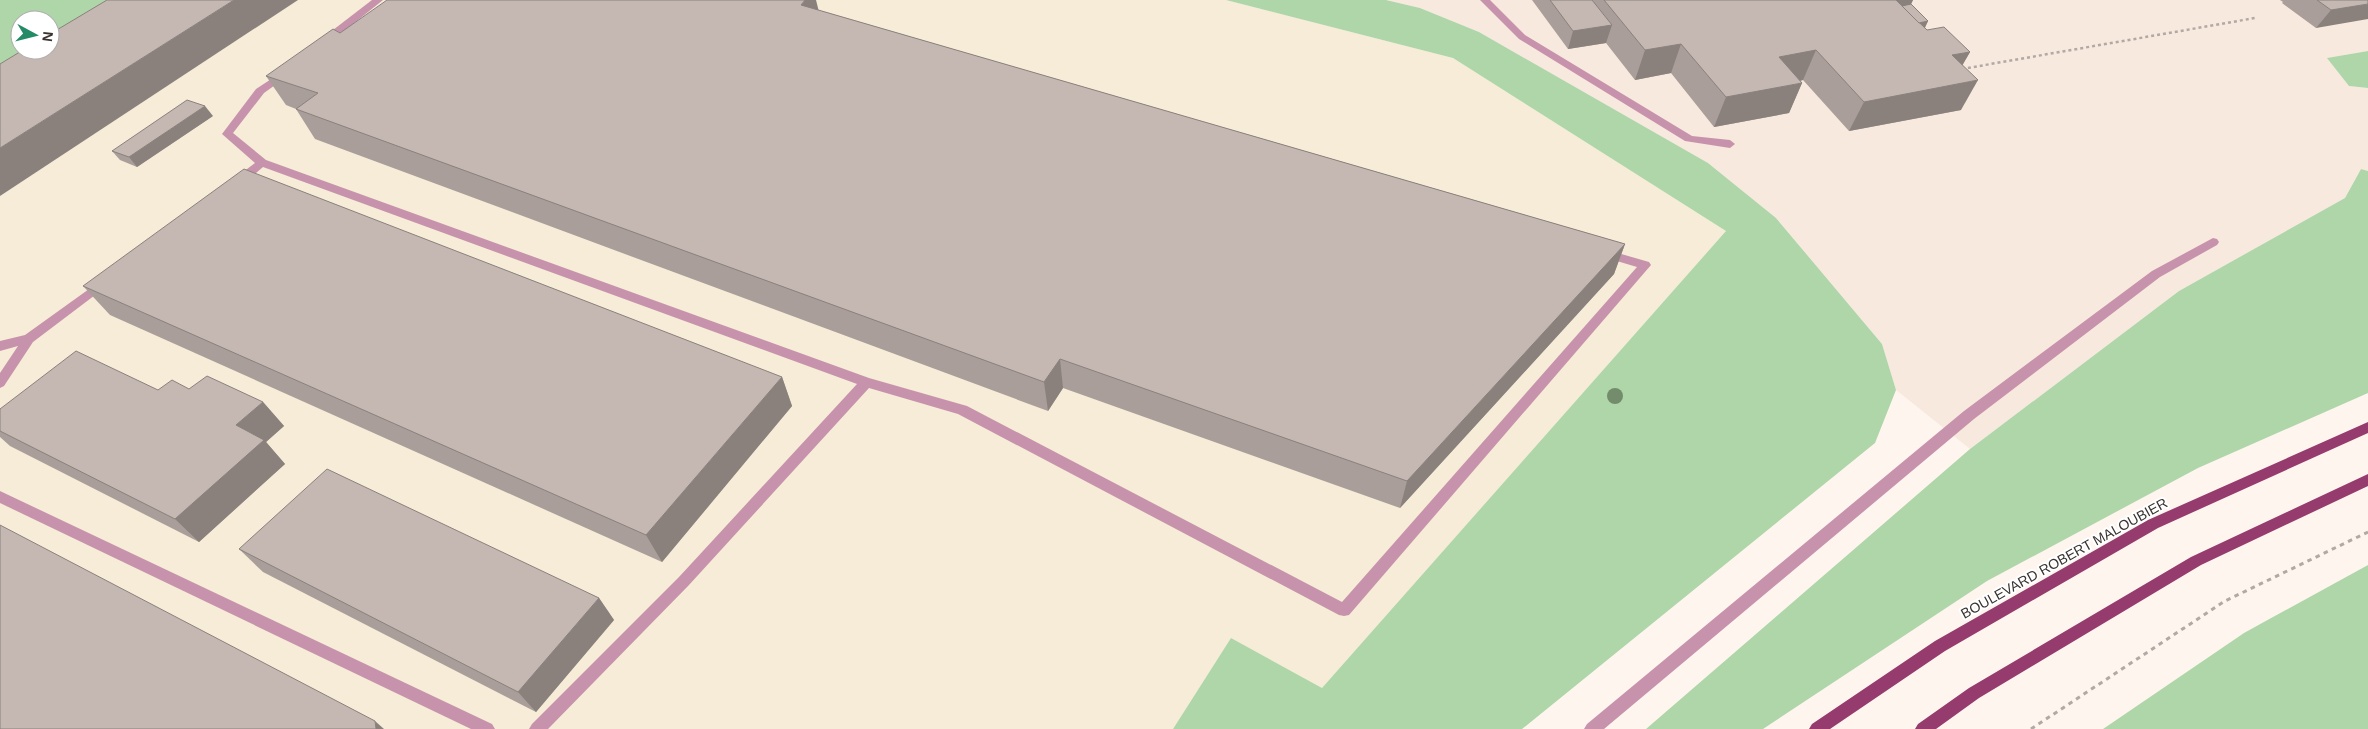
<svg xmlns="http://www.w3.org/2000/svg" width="2368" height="729" viewBox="0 0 2368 729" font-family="Arial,sans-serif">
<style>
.built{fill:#f8e9de}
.industrial{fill:#f6ecd7}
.green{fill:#aed6a9;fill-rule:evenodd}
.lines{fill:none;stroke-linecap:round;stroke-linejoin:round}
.path-far1{stroke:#b1a9a4;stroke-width:2.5;stroke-dasharray:3 3;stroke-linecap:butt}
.path{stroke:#b1a9a4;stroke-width:3;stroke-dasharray:4.5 4.5;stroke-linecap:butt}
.service{fill:#c793ac;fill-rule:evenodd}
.primary{fill:#953b6d;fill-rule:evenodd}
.tree{fill:#738d6c}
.wall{fill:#a99e99}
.shaded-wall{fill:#8a817d}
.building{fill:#c5b8b2;stroke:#8a817d}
.labels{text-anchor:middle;stroke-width:4;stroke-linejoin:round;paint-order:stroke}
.street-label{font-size:14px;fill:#383330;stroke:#fff}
</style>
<rect width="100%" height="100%" fill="#fff5ef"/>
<path class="built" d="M 1386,0 L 2368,0 L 2368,51 L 2328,58 L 2349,86 L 2368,88 L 2368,171 L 2361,169 L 2345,198 L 2179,291 L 1970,449 L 1896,390 L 1882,344 L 1776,218 L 1708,163 L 1479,32 L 1420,8 Z"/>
<path class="industrial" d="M 138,0 L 1226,0 L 1453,58 L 1726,231 L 1322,688 L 1231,638 L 1173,729 L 0,729 L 0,84 Z"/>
<g class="green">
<path d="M 0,0 L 138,0 L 0,84 ZM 20,20 L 50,20 L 50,50 L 20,50 Z"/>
<path d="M 1226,0 L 1386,0 L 1420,8 L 1479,32 L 1708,163 L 1776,218 L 1882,344 L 1896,390 L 1875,443 L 1522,729 L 1173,729 L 1231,638 L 1322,688 L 1726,231 L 1453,58 Z"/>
<path d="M 2368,51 L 2368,88 L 2349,86 L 2327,58 Z"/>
<path d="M 2361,169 L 2368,171 L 2368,393 L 2198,468 L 1987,581 L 1763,729 L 1646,729 L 1970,449 L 2179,291 L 2345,198 Z"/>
<path d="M 2368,565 L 2368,729 L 2103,729 L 2244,633 Z"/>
</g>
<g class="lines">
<path class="path-far1" d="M 1962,69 L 2255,18"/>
<path class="path" d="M 2031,729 L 2225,601 L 2368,532"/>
<g class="service">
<path d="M 372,0 L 383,0 L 328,44 L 320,44 L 320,40 Z"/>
<path d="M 1480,0 L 1490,0 L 1525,35 L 1692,136 L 1730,140 L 1735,144 L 1730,148 L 1685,141 L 1519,39 Z"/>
<path d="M 285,70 L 289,71 L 289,75 L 264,93 L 233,133 L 266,160 L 869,378 L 967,406 L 1342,602 L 1637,267 L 1600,256 L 1598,253 L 1600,250 L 1604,249 L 1649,262 L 1651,265 L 1349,615 L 1344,616 L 1339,615 L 958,414 L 869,388 L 689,585 L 548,729 L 529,729 L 532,724 L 679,577 L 857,384 L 263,167 L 243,184 L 235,184 L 233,181 L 235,178 L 255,163 L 222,134 L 256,89 Z"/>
<path d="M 2213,238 L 2217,239 L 2219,242 L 2217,245 L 2160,277 L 1974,419 L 1604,729 L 1584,729 L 1587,724 L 1964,411 L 2152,271 Z"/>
<path d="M 103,279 L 109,283 L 107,286 L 33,342 L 4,386 L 0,388 L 0,373 L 18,346 L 0,351 L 0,341 L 25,335 Z"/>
<path d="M 0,491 L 492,724 L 495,729 L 471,729 L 0,503 Z"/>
</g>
<g class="primary">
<path d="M 2368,422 L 2368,433 L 2158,528 L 1945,651 L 1830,729 L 1809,729 L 1812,724 L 1935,641 L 2148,520 Z"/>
<path d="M 2368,474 L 2368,486 L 2201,565 L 1979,698 L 1936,729 L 1915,729 L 1918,724 L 1969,688 L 2191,557 Z"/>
</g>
</g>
<circle class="tree" cx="1615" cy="396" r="8"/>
<g class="wall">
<path d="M 1532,0 L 1913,0 L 1911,4 L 1928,21 L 1925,28 L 1927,30 L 1970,52 L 1962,65 L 1961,110 L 1849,131 L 1803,80 L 1800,81 L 1802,83 L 1789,113 L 1714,127 L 1671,73 L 1635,80 L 1606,43 L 1568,49 Z"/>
<path d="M 2280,0 L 2368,0 L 2316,28 L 2282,3 L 2283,2 Z"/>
<path d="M 818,10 L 1625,244 L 1614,274 L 1400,508 L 1063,388 L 1048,411 L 315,139 L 296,109 L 286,105 L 266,76 L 340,33 Z"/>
<path d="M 213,116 L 137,167 L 120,160 L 112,151 Z"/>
<path d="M 83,286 L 782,377 L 792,406 L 662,562 L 110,315 Z"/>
<path d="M 158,390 L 263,402 L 284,426 L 266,442 L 285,464 L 199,542 L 10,446 L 0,437 L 0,409 Z"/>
<path d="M 239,549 L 599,598 L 614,620 L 536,712 L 263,572 Z"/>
</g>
<g class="shaded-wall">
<path d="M 234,0 L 298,0 L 0,196 L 0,148 Z"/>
<path d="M 805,0 L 816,0 L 821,20 L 801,5 Z"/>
<path d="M 1881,0 L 1913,0 L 1906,14 Z"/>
<path d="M 2368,4 L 2368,19 L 2316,28 L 2331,10 Z"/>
<path d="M 1928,21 L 1923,31 L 1893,27 Z"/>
<path d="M 1612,25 L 1606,43 L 1568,49 L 1573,31 Z"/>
<path d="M 1681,44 L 1671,73 L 1635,80 L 1645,50 Z"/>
<path d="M 1816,50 L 1803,80 L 1766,87 L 1779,57 Z"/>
<path d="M 1970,52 L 1953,82 L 1952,55 Z"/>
<path d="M 1978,80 L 1961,110 L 1849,131 L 1864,102 Z"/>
<path d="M 1802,83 L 1789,113 L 1714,127 L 1726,97 Z"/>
<path d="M 205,106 L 213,116 L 137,167 L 129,157 Z"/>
<path d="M 1625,244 L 1614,274 L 1400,508 L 1407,481 Z"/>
<path d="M 1060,359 L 1063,388 L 1048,411 L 1044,382 Z"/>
<path d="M 782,377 L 792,406 L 662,562 L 646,535 Z"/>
<path d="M 263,402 L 284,426 L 266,442 L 285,464 L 199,542 L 175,519 L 236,425 Z"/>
<path d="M 599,598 L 614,620 L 536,712 L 518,692 Z"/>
<path d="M 375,721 L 384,729 L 376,729 Z"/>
</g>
<g class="building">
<path d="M 107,0 L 234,0 L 0,148 L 0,64 L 23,50 L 50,50 L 50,34 Z"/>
<path d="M 387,0 L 805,0 L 801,5 L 1625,244 L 1407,481 L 1060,359 L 1044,382 L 296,109 L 318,93 L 266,76 L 333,29 L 340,33 Z"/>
<path d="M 1550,0 L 1592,0 L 1612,25 L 1573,31 Z"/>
<path d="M 1604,0 L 1896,0 L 1927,30 L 1944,27 L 1970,52 L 1952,55 L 1978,80 L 1864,102 L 1816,50 L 1779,57 L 1802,83 L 1726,97 L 1681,44 L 1645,50 Z"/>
<path d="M 2317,0 L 2368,0 L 2368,4 L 2331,10 Z"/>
<path d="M 1911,4 L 1928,21 L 1919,23 L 1902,6 Z"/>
<path d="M 187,100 L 205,106 L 129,157 L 112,151 Z"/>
<path d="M 244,169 L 782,377 L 646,535 L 83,286 Z"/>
<path d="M 76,351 L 158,390 L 172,380 L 189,389 L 207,376 L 263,402 L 236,425 L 264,440 L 175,519 L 0,431 L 0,409 Z"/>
<path d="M 327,469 L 599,598 L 518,692 L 239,549 Z"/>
<path d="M 0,525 L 375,721 L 376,729 L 0,729 Z"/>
</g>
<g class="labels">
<g class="street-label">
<text transform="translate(2064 558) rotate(-29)" y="5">BOULEVARD ROBERT MALOUBIER</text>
</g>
</g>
<g transform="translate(35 35) rotate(97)"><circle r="24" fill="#ffffff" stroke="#afadac"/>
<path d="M0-4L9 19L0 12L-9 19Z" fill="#248b67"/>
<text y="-8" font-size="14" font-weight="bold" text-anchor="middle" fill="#383330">N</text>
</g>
</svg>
